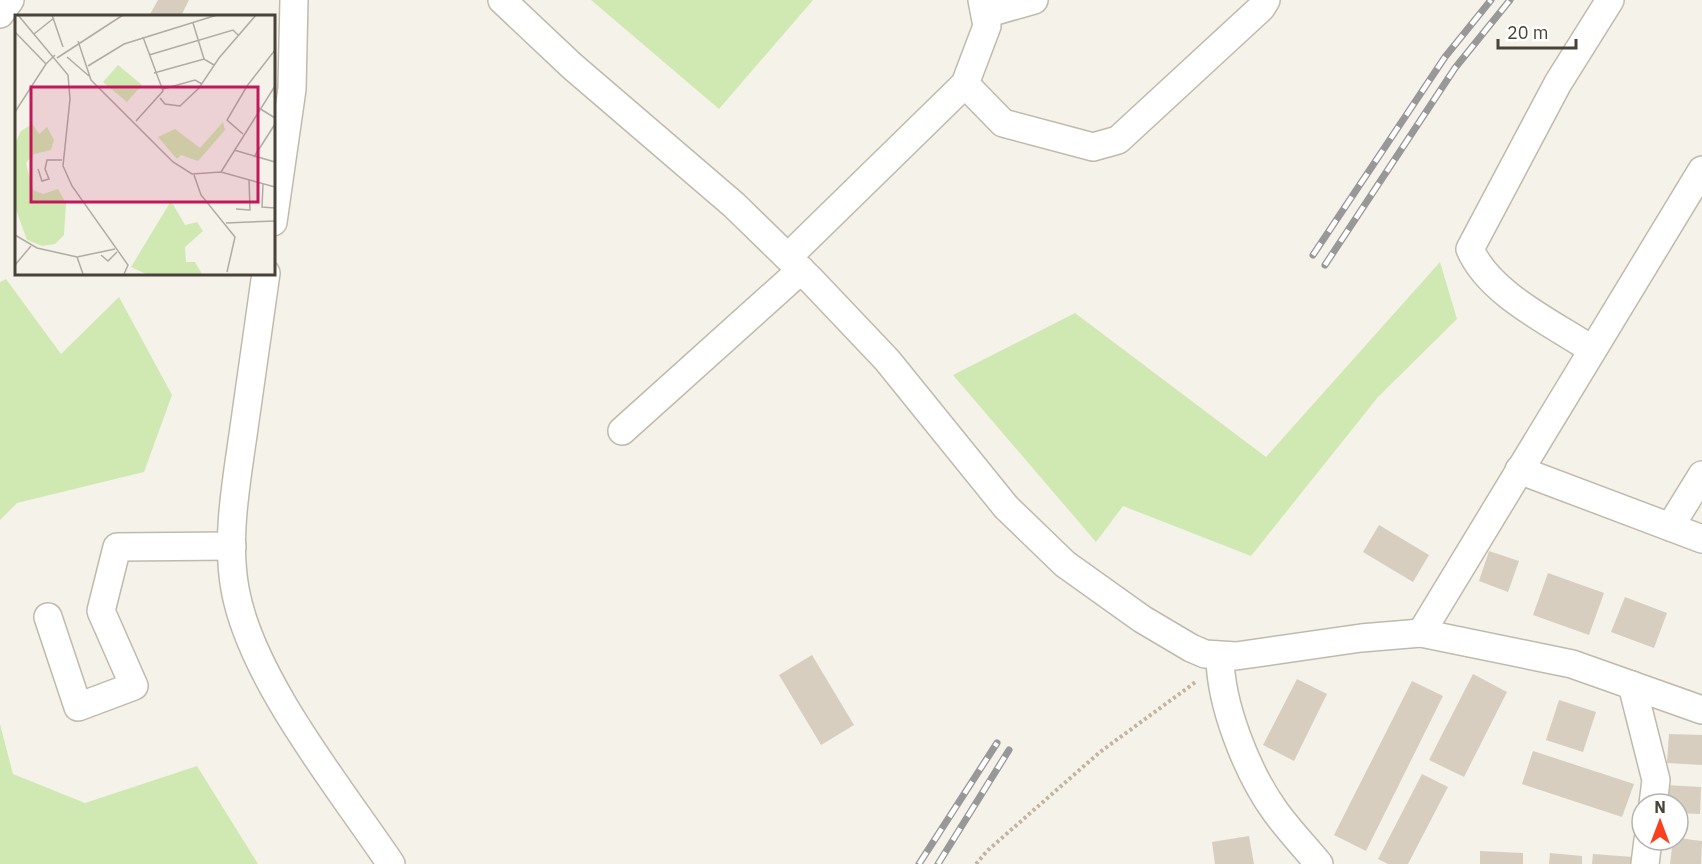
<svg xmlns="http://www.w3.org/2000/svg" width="1702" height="864" viewBox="0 0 1702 864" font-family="'IBM Plex Sans',sans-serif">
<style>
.green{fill:#d0e9b3}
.building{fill:#d7cebf}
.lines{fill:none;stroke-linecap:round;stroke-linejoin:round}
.minor-casing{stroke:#c1baac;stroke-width:30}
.path{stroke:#c2b59d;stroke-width:4;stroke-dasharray:3 3;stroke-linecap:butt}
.minor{stroke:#fff;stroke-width:27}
.rail-casing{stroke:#989898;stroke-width:7}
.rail{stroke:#fff;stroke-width:4.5;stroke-dasharray:14;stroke-linecap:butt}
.inset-road{fill:none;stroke:#b0aca3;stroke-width:1.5}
.view{fill:#c2185b;fill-opacity:0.15;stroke:#c2185b;stroke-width:3}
.inset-edge{fill:none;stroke:#494238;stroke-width:3}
</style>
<rect width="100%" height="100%" fill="#f5f2ea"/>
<g class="green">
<path d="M 591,0 L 813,0 L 719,109 Z"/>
<path d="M 1440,262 L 1457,319 L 1378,397 L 1251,556 L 1123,506 L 1096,542 L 953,375 L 1075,313 L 1266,457 Z"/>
<path d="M 6,279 L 61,354 L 119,297 L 172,395 L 144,472 L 17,503 L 0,520 L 0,282 Z"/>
<path d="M 0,724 L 13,774 L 85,803 L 197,766 L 258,864 L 0,864 Z"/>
</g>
<g class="building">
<path d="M 158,0 L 189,0 L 181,16 L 149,16 Z"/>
<path d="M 1379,525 L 1429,555 L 1413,582 L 1363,552 Z"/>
<path d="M 1489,551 L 1519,561 L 1508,592 L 1479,581 Z"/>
<path d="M 1548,573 L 1604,593 L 1589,635 L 1533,615 Z"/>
<path d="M 1625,597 L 1667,613 L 1654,648 L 1611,632 Z"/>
<path d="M 812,655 L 854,725 L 821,745 L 779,675 Z"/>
<path d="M 1473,674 L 1507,692 L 1464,777 L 1429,760 Z"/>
<path d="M 1297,679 L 1327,694 L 1294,761 L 1263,745 Z"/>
<path d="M 1412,681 L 1443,696 L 1366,851 L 1334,835 Z"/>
<path d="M 1559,700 L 1596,712 L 1583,752 L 1546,740 Z"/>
<path d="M 1669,734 L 1702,735 L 1702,765 L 1667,763 Z"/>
<path d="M 1533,751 L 1634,784 L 1622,817 L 1522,784 Z"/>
<path d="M 1422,774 L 1448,787 L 1408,864 L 1388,864 L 1378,859 Z"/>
<path d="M 1665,785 L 1701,787 L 1700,814 L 1678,813 L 1678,804 L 1664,804 Z"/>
<path d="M 1249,836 L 1254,864 L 1215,864 L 1212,842 Z"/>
<path d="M 1678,838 L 1702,841 L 1701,864 L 1670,864 L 1673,840 Z"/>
<path d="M 1480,851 L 1523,853 L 1523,864 L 1480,864 Z"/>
<path d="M 1550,853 L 1582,856 L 1582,864 L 1549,864 Z"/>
<path d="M 1593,854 L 1633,857 L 1632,864 L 1592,864 Z"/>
</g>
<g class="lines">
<g class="minor-casing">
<g id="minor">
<path d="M 502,0 L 572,66 L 734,205 L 812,281 L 887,360 L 1006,507 L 1065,564 L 1142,619 L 1191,648 L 1205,654 L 1236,656 L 1361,638 L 1421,633 L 1572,664 L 1702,710"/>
<path d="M 0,14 L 10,0"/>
<path d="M 985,14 L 1034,0"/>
<path d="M 965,84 L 1003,123 L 1093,147 L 1118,140 L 1261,8 L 1266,0"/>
<path d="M 273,222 L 292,89 L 294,0"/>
<path d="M 788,257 L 965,84 L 987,26 L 982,0"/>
<path d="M 266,273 C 258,327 251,381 243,435 C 236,484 226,539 235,589 C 251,679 340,788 391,864"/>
<path d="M 1591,349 C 1552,323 1489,294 1470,249 L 1558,83 L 1610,0"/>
<path d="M 622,431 L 801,270"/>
<path d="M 1519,470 L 1702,539"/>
<path d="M 1670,527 L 1702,475"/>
<path d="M 48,617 L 78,707 L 134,686 L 101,611 L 117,547 L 232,546"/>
<path d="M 1421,633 L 1702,170"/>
<path d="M 1220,656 C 1220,704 1247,772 1275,811 C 1288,829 1304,846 1319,864"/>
<path d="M 1632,685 L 1656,780 L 1653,804"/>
<path d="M 1645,864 L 1648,840"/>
</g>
</g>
<path class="path" d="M 976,864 L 987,851 L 1100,752 L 1197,681"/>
<use href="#minor" class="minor"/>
<g class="rail-casing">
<g id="rail">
<path d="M 1313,255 L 1445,57 L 1491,0"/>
<path d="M 1325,265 L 1455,68 L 1510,0"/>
<path d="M 919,864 L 997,743"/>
<path d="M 938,864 L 1009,750"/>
</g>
</g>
<use href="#rail" class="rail"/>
</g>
<g transform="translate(15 15)">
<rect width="260" height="260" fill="#f5f2ea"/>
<path d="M 103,50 L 127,70 L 112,87 L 88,67 ZM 208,107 L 210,115 L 183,146 L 166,140 L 162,144 L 143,122 L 160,114 L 185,133 ZM 17,109 L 24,119 L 32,112 L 39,125 L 36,135 L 19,139 L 11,148 L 18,175 L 28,179 L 43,174 L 51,188 L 49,220 L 40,229 L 27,231 L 12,225 L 0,192 L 0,128 L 6,116 ZM 156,186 L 170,210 L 182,207 L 188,216 L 170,232 L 171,247 L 180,247 L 187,259 L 131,259 L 116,252 Z" fill="#d0e9b3"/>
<path class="inset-road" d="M 3,0 L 53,60 L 55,84 L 48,151 L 57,171 L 113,250 L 109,259M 37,0 L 48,32M 178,8 L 189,44M 0,17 L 31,49 L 40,40M 19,19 L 39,3M 63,26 L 76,65 L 158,147 L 177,159 L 206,157 L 260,172M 134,40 L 218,15 L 224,21M 52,42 L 74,61M 42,43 L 108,0M 73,51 L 109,29 L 202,0M 139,58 L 189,44 L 199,50M 148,74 L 180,65 L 187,69M 145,83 L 150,89 L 165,91 L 184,73 L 204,43 L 241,0M 244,93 L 260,103M 0,97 L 31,49M 121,106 L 148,76 L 128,22M 228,119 L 212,105 L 232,71 L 260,35M 219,135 L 260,147M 239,142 L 260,109M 23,154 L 27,166 L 34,164 L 30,154 L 32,145 L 47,145M 206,157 L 260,71M 179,160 L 186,180 L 220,222 L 212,257M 248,169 L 247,192 L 260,193M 221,194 L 235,195 L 234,164M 211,208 L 260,206M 0,220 L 22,233 L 62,242 L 100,234M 86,240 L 93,246 L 102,237M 62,242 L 68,259M 0,250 L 16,231"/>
<path class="view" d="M 16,72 L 243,72 L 243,187 L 16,187 Z"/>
<rect width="260" height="260" class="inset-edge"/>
</g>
<g transform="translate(1660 822)"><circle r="28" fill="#ffffff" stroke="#b6b3af" stroke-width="1.5"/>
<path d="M0-4.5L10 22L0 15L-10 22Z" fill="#f93f1d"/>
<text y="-9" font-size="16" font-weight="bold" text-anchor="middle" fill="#494238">N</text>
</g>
<path d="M1498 39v9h78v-9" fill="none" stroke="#494238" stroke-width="3"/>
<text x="1507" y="39" font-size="18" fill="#494238" stroke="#ffffff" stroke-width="4.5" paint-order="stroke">20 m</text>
</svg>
